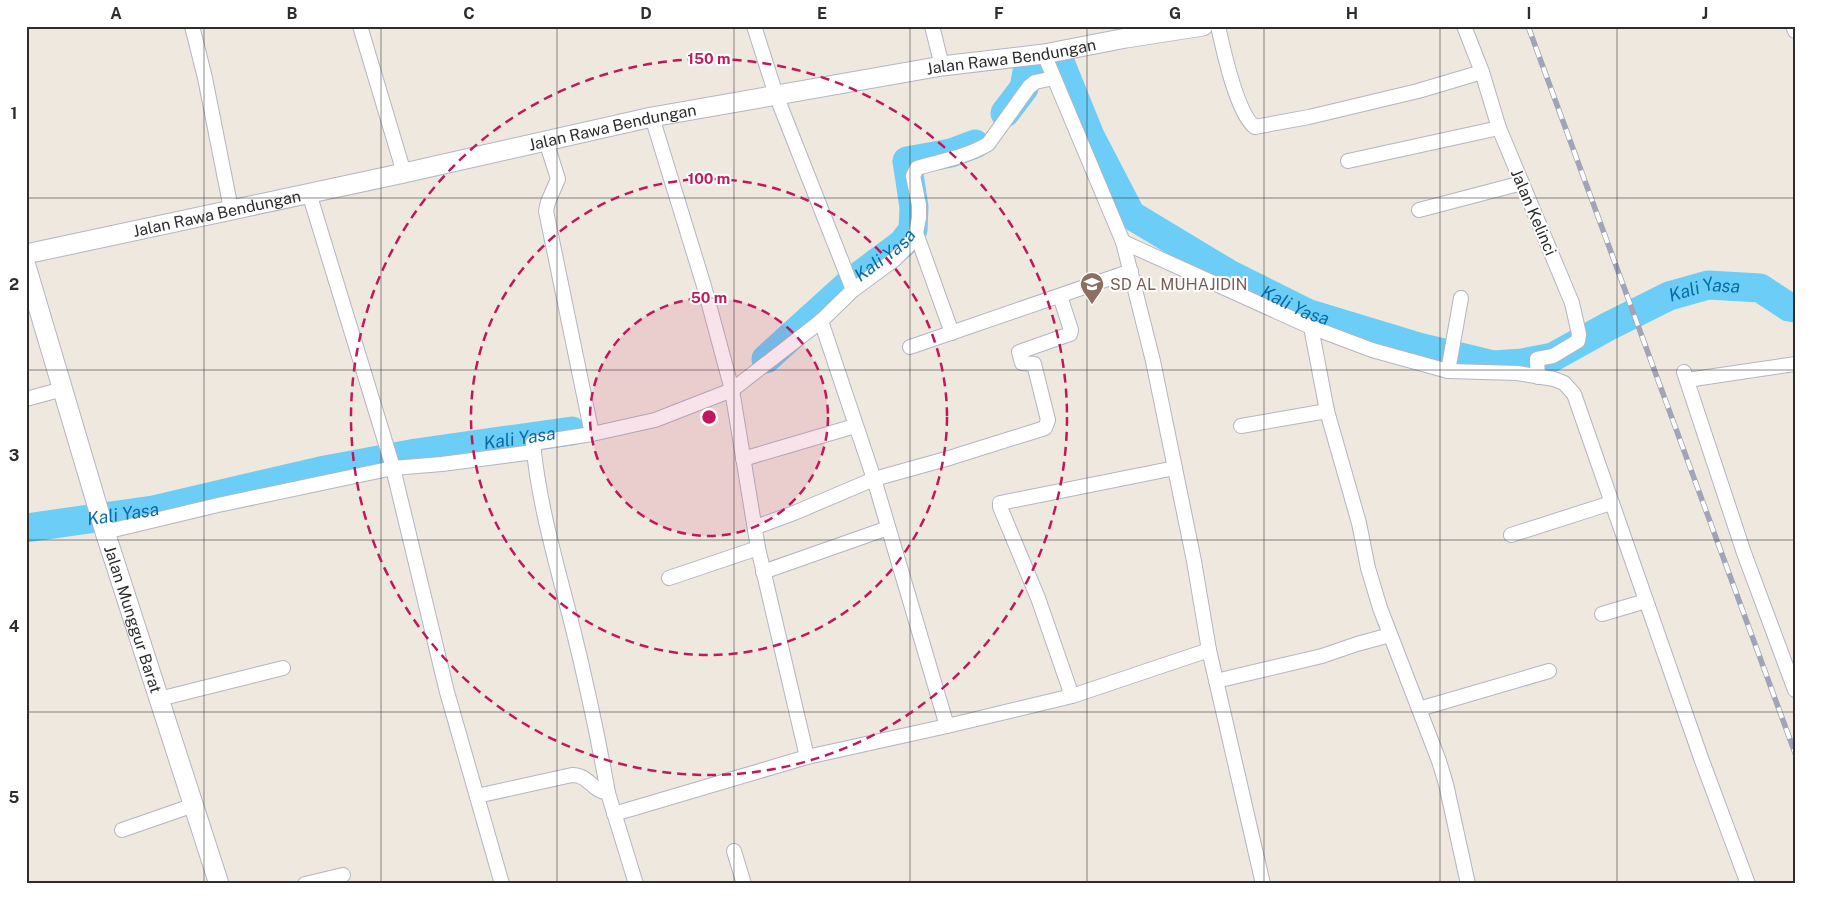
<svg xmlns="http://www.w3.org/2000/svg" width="1821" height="910" viewBox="0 0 1821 910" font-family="'Public Sans',sans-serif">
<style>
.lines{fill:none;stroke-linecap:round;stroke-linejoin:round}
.river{stroke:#6ccef6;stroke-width:29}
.street-casing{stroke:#b3b5c1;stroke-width:16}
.secondary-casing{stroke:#b3b5c1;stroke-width:21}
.street{stroke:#fff;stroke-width:14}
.secondary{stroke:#fff;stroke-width:19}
.rail-casing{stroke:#a1a3b8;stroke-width:5.5}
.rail{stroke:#fff;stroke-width:4;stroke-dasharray:11;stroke-linecap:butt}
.grid{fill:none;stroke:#2d2d2d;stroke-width:1;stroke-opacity:0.55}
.ring{fill:none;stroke:#c2185b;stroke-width:2.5;stroke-dasharray:9 6}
.labels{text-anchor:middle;stroke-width:4;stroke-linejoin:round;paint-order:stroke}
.street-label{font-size:16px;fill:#2d2d2d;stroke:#fff}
.education-label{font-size:16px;fill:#785e54;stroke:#fff;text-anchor:start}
.water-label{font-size:18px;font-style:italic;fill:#056ca8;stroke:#fff}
.centre{fill:#c2185b;stroke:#fff;stroke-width:2.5}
.ring-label{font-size:15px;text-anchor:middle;font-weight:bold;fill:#c2185b;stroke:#fff;stroke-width:4;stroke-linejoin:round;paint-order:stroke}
.neatline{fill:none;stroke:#2d2d2d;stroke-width:2}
.grid-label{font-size:16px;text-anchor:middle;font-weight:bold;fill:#2d2d2d}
</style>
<rect width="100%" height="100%" fill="#efe8df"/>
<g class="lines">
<g class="river">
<path id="s1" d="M 1005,113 L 1024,88 L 1027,72 L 1060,62 L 1090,136 L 1131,215 L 1229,274 L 1307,313 L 1419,347 L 1494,365 L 1522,363 L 1553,357 L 1607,327 L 1669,296 L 1708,285 L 1760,288 L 1789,307 L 1795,308"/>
<path id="s2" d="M 766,359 L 851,282 L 902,244 L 913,230 L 914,207 L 907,161 L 951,153 L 975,144"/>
<path id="s3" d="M 26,528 L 153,510 L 320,471 L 416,453 L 572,431"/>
</g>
<g class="street-casing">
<g id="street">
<path d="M 192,26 L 205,78 L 231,209"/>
<path d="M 360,26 L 404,173"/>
<path d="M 754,26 L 776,95 L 853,290"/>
<path d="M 932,26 L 942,66"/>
<path d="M 1218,26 C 1223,49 1237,114 1255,127 L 1309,117 L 1418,91 L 1482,72"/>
<path d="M 1464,26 L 1482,72 L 1499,128 L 1572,303 L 1579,334 L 1578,341 L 1553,356 L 1537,359 L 1538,377"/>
<path d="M 1793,26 L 1795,31"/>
<path d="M 1044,54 L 1123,242 L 1153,361 L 1194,561 L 1209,650 L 1263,884"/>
<path d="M 652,117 L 704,286 L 732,390 L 758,548 L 807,757"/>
<path d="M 546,141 L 558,179 L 548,202 L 546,211 L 592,434"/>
<path d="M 1348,161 L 1499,128"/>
<path d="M 309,193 L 392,464 L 447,692 L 502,884"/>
<path d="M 1419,210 L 1522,183"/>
<path d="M 916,233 L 952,333"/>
<path d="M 1123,242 L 1311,327 L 1372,350 L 1448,371 L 1517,373 L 1554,379 L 1564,383 L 1574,394 L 1701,758 L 1748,884"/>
<path d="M 821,321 L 874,479 L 947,726"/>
<path d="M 1311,327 L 1327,411 L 1359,523 L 1368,568 L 1380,608 L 1439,761 L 1446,784 L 1468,884"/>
<path d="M 910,347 L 1131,271"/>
<path d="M 1448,371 L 1461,298"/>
<path d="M 1684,372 L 1744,553 L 1795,690"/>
<path d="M 1687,380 L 1795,364"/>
<path d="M 26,399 L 63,389"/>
<path d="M 1241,426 L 1327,411"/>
<path d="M 743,459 L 855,426"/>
<path d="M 756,527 L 794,513 L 874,479 L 946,459 L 1045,428 L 1048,420 L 1034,364 L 1022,363 L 1019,352 L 1070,334 L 1071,330 L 1060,296"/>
<path d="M 105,532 L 218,505 L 393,468 L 442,464 L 534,452"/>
<path d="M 1511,535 L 1611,503"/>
<path d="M 763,572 L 888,528"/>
<path d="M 669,578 L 758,548"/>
<path d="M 1602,614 L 1646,601"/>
<path d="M 1216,681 L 1322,656 L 1357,644 L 1390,635"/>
<path d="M 1072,696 L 1038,598 L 1000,507 L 1000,503 L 1175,468"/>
<path d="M 159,699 L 283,668"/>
<path d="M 1419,709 L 1549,671"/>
<path d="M 608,793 C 598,737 586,681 572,625 C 557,565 539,506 533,443 L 592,434 L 655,420 L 732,390 L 821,321 L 853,290 L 895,259 L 909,245 L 916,233 L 919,218 L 919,205 L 913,176 L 917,168 C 941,161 966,157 988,144 L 1029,87 L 1035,82 L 1054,78"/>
<path d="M 477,796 L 572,775 C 589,775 592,791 608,793 L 636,884"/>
<path d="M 614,814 L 807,757 L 947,726 L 1072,696 L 1209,650"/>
<path d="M 122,830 L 194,805"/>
<path d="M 734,851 L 744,884"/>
<path d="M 305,884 L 343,875"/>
</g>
</g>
<g class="secondary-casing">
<g id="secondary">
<path id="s4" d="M 26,254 L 404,173 L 652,117 L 942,66 L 1044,54 L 1126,38 L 1203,26"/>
<path id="s5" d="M 26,266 L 105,532 L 219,884"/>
</g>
</g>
<use href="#street" class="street"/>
<use href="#secondary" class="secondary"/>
<g class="rail-casing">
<path id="rail" d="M 1528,26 L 1795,753"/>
</g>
<use href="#rail" class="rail"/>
</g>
<path class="grid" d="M 204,26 L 204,884M 381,26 L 381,884M 557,26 L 557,884M 734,26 L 734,884M 910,26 L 910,884M 1087,26 L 1087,884M 1264,26 L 1264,884M 1440,26 L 1440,884M 1617,26 L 1617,884M 26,198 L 1795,198M 26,370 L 1795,370M 26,540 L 1795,540M 26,712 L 1795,712"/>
<circle cx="709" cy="417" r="119" fill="#c2185b" fill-opacity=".12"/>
<g class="ring">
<circle cx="709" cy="417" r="119"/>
<circle cx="709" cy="417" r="238"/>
<circle cx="709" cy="417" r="358"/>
</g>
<defs>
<g id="school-pin" transform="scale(1.25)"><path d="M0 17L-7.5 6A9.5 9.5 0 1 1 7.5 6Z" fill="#8d6e63" stroke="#fff"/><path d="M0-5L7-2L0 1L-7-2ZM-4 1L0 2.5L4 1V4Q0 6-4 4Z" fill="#fff"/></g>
</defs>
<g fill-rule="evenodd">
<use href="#school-pin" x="1092" y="284"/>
</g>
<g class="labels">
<g class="street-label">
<text dy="6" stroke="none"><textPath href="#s4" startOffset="1005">Jalan Rawa Bendungan</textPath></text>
<text dy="6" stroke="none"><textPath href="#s4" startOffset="600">Jalan Rawa Bendungan</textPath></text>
<text transform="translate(1534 212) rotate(67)" y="6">Jalan Kelinci</text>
<text dy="6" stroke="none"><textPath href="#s4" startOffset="195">Jalan Rawa Bendungan</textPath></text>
<text dy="6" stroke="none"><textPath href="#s5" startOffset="369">Jalan Munggur Barat</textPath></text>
</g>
<g class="education-label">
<text x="1110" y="290">SD AL MUHAJIDIN</text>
</g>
<g class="water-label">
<text dy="6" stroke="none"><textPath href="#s2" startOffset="158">Kali Yasa</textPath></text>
<text dy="6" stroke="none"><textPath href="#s1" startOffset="874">Kali Yasa</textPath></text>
<text dy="6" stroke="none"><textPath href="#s1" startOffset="439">Kali Yasa</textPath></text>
<text dy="6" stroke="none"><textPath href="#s3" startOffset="502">Kali Yasa</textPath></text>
<text dy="6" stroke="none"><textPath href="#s3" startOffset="98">Kali Yasa</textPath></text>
</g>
</g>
<circle cx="709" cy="417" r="8" class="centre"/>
<g class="ring-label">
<text x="709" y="64">150 m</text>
<text x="709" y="184">100 m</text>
<text x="709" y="303">50 m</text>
</g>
<rect width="1821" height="910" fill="none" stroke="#ffffff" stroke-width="55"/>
<rect x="28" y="28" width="1766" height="854" class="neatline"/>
<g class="grid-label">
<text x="116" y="19">A</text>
<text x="292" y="19">B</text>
<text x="469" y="19">C</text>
<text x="646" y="19">D</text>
<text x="822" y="19">E</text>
<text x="999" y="19">F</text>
<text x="1175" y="19">G</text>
<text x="1352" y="19">H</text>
<text x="1529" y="19">I</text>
<text x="1705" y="19">J</text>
<text x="14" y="119">1</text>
<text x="14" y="290">2</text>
<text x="14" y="461">3</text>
<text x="14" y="632">4</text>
<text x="14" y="803">5</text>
</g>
</svg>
